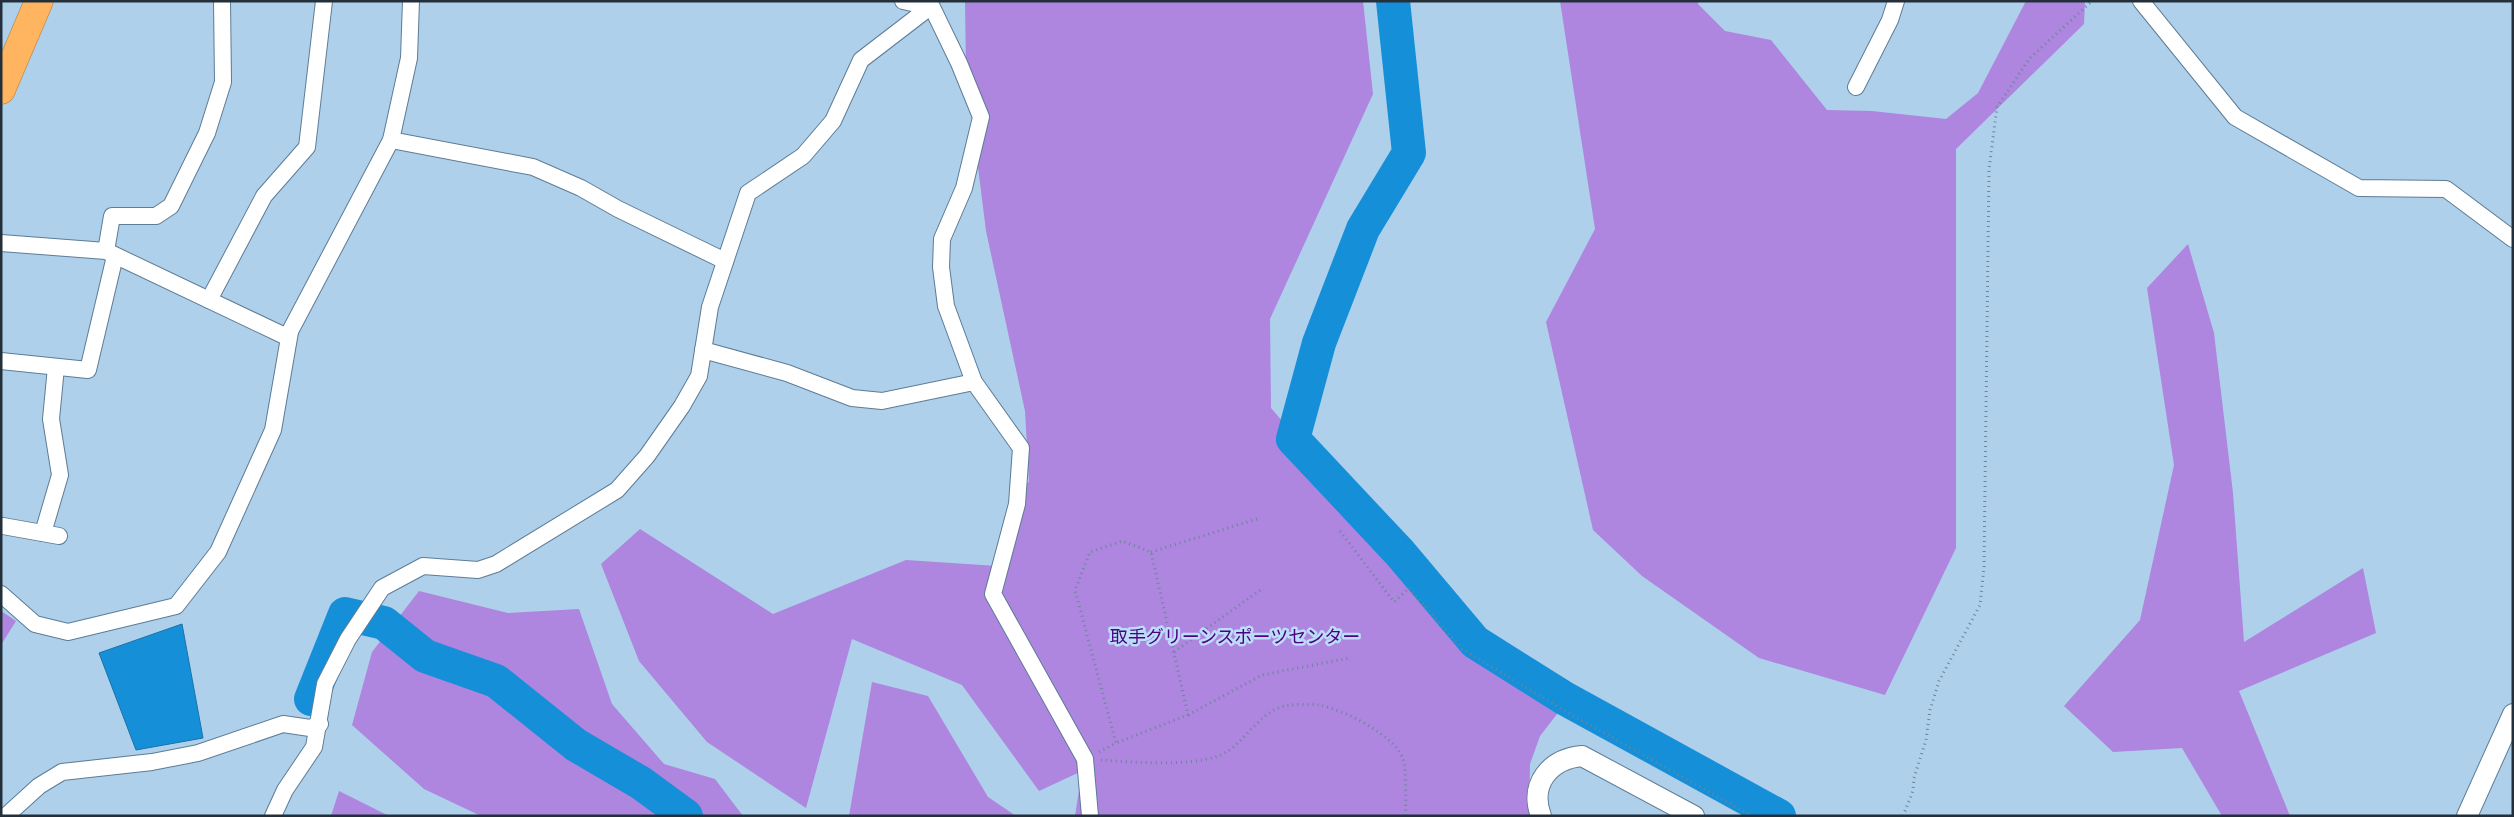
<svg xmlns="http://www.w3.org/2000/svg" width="2514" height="817" viewBox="0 0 2514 817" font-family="Inter,'Noto Sans JP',sans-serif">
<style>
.green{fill:#ae85df}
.water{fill:#168fd9;stroke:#1a72aa}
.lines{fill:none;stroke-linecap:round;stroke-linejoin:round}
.river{stroke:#168fd9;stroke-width:34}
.minor-casing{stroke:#5d7c96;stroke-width:18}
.tertiary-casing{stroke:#5d7c96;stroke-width:22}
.trunk-casing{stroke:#b2793a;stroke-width:29}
.path{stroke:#6d8599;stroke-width:3;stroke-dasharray:1 4;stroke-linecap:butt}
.minor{stroke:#fff;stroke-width:16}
.tertiary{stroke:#fff;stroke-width:20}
.trunk{stroke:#ffb460;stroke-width:28}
.labels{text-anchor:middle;stroke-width:5;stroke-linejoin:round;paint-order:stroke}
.park-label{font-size:18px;fill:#4d0080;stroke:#bbddf9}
</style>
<rect width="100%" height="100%" fill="#aed0eb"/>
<g class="green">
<path d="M 965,1 L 1363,1 L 1373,94 L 1270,319 L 1271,408 L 1463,631 L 1571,696 L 1540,736 L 1530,764 L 1529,813 L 1532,816 L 1075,816 L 1082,771 L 1039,791 L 962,685 L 852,639 L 806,808 L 707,742 L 639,661 L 601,564 L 640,529 L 773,614 L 906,560 L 997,566 L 1019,486 L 1029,482 L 1025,411 L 986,231 L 966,71 Z"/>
<path d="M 1560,1 L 1698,1 L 1698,4 L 1725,31 L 1771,40 L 1827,110 L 1872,111 L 1946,119 L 1978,93 L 2026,1 L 2085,1 L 2084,24 L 1956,149 L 1956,548 L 1885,695 L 1759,658 L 1642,576 L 1593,530 L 1546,322 L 1595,229 Z"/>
<path d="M 2188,244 L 2214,333 L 2233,493 L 2244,642 L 2363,568 L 2376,633 L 2239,691 L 2290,816 L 2222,816 L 2182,748 L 2113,752 L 2064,706 L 2140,620 L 2174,465 L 2147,288 Z"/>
<path d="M 419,591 L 508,613 L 579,609 L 612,704 L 664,764 L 715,779 L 743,816 L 481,816 L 424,789 L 352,725 L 372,652 Z"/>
<path d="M 1,611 L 16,621 L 1,645 Z"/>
<path d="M 872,682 L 928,696 L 988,797 L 1016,816 L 849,816 Z"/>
<path d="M 339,791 L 389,816 L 331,816 Z"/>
</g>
<path class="water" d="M 182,624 L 203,738 L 136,750 L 99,653 Z"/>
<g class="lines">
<g class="river">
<path d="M 1393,1 L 1409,153 L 1363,229 L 1319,343 L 1293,439 L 1400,553 L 1475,642 L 1564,698 L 1779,816"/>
<path d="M 311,699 L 345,614 L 384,623 L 425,656 L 496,681 L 576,745 L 641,783 L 686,816"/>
</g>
<g class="minor-casing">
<g id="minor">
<path d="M 903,1 L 930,7"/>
<path d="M 929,1 L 959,63 L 981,117 L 964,188 L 942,239 L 941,267 L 946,306 L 974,382 L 1021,448 L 1017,504 L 993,594 L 1085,759 L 1090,816"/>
<path d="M 2141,1 L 2235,117 L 2359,188 L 2446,189 L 2513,239"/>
<path d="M 1856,87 L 1890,20 L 1896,1"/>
<path d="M 391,140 L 533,167 L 581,188 L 618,209 L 725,261"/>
<path d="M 1,243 L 106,251 L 287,337 L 391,140 L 409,58 L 411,1"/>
<path d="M 106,251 L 112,216 L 156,216 L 171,206 L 207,133 L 223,82 L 222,1"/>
<path d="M 209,300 L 264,196 L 307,147 L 324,1"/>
<path d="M 703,350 L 787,373 L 852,398 L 882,401 L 974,382"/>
<path d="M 1,361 L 88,370 L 115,256"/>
<path d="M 3,526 L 59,536"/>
<path d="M 43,533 L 60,475 L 51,419 L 56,367"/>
<path d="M 1,594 L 35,624 L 68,632 L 176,606 L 218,552 L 273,430 L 290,332"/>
<path d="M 6,816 L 39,786 L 62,772 L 152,762 L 198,753 L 283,724 L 310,728 L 320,724"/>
<path d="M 273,816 L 285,790 L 314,747 L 325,684 L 348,639 L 382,588 L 423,566 L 478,570 L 496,564 L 617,490 L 647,456 L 682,406 L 699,376 L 710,307 L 748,193 L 803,156 L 833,121 L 861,60 L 930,7"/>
</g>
</g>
<g class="tertiary-casing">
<g id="tertiary">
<path d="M 1541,816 C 1529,784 1550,759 1582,756 L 1694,816"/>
<path d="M 2467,816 L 2513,714"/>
</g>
</g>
<g class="trunk-casing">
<path id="trunk" d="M 1,90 L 39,1"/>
</g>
<g class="path">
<path d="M 1340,531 L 1394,602 L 1409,588 L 1462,649 L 1570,714 L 1752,816"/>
<path d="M 1151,552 L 1260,518"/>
<path d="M 1174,652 L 1263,588"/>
<path d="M 1188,715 L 1262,675 L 1349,658"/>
<path d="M 1099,752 L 1116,743 L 1075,590 L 1090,552 L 1122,541 L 1151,552 L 1188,715 L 1116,743"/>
<path d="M 1101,760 C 1134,762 1186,767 1218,756 C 1242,748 1256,715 1281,707 C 1290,704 1309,704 1319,705 C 1342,709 1395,735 1403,759 C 1407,771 1405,802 1406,816"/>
<path d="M 1903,816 L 1913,791 L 1914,778 L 1926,740 L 1930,710 L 1939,681 L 1980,605 L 1984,567 L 1989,169 L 1997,107 L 2030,58 L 2092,1"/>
</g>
<use href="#minor" class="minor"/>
<use href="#tertiary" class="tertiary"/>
<use href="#trunk" class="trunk"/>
</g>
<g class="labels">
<g class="park-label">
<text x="1235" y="643">取手グリーンスポーツセンター</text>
</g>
</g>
<rect width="2514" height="817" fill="none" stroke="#23303b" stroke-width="5"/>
</svg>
